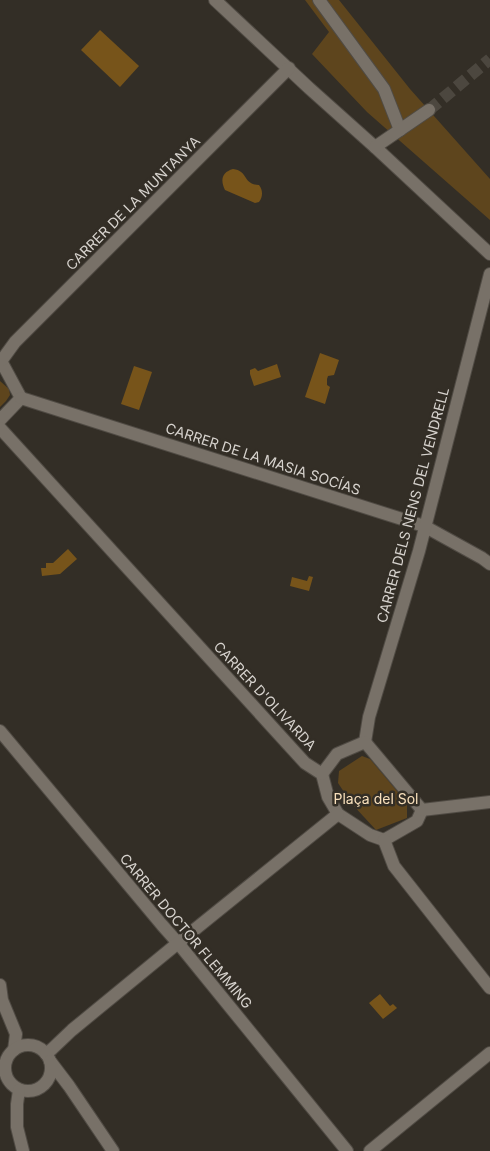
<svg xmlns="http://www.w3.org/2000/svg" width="490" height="1151" viewBox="0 0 490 1151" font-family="Inter,sans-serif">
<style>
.green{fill:#5e451d}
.water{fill:#77541a}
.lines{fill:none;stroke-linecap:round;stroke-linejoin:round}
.minor-tunnel{stroke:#4c473f;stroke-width:12;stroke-dasharray:12 6;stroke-linecap:butt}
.minor-casing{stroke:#504b44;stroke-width:14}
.minor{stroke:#787168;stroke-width:12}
.labels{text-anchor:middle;stroke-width:5;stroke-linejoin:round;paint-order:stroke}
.street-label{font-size:14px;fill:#d7d3ce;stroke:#332e26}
.park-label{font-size:14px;fill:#f9e0bc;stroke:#332e26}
</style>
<rect width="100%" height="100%" fill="#332e26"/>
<g class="green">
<path d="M 305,0 L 339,0 L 410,89 L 490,179 L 490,220 L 367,112 L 312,54 L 329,32 Z"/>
<path d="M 0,381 L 9,389 L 10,395 L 6,401 L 0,407 Z"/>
<path d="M 362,756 L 370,759 L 407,803 L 407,818 L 376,830 L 352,804 L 338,783 L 339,771 Z"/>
</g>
<g class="water">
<path d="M 100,30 L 139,66 L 120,87 L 81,50 Z"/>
<path d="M 233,169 C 249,171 242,184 259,185 C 263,190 263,197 259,202 L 255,203 L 225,190 C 220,180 222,172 233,169 Z"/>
<path d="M 320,353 L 339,360 L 334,375 L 328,376 L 327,379 L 327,385 L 330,387 L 325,404 L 305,397 Z"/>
<path d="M 277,364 L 281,377 L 254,386 L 250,374 L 250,370 L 255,368 L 258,371 Z"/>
<path d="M 134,366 L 152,372 L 139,410 L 121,404 Z"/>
<path d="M 68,549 L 77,559 L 60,574 L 42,576 L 41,568 L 46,568 L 46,563 L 53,563 Z"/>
<path d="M 309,576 L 313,577 L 309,591 L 290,586 L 292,577 L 307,581 Z"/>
<path d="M 380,994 L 390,1006 L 393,1004 L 397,1008 L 383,1019 L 369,1003 Z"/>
</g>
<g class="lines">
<path class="minor-tunnel" d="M 429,110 L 490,59"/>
<g class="minor-casing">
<g id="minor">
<path d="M 215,0 L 309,88 L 375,147 L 490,254"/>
<path d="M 319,0 L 384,89 L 400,130"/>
<path d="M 375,147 L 429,110"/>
<path d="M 0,359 L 21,398 L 0,420"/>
<path d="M 2,360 L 15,342 L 289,68"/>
<path d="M 21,398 L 424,526 L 482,558 L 490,564"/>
<path d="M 0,428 L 305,763 L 322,774 L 328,797 L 338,814 L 370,835 L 384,840"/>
<path d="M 0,731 L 162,925 L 178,943 L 347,1151"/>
<path d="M 365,742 L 369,717 L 419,551 L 490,274"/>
<path d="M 322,774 L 337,754 L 365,742 L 422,810 L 417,821 L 384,840"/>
<path d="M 422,810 L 490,802"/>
<path d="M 384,840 L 394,866 L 490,988"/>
<path d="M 0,985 L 2,1000 L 16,1034 L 14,1050"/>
<circle cx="28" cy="1068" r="23"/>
<path d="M 46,1054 L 52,1049 L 72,1030 L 178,943 L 338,814"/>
<path d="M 50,1061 L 69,1086 L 113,1151"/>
<path d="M 19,1090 L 17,1104 L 17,1127 L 23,1151"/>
<path d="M 370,1151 L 490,1053"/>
</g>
</g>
<use href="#minor" class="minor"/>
</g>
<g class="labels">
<g class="street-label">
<text transform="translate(133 203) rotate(-45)" y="5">CARRER DE LA MUNTANYA</text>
<text transform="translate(263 459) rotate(18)" y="5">CARRER DE LA MASIA SOCÍAS</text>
<text transform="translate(413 505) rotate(-75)" y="5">CARRER DELS NENS DEL VENDRELL</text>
<text transform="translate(265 696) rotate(47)" y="5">CARRER D'OLIVARDA</text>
<text transform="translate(186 931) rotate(50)" y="5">CARRER DOCTOR FLEMMING</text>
</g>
<g class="park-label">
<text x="376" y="804">Plaça del Sol</text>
</g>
</g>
</svg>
